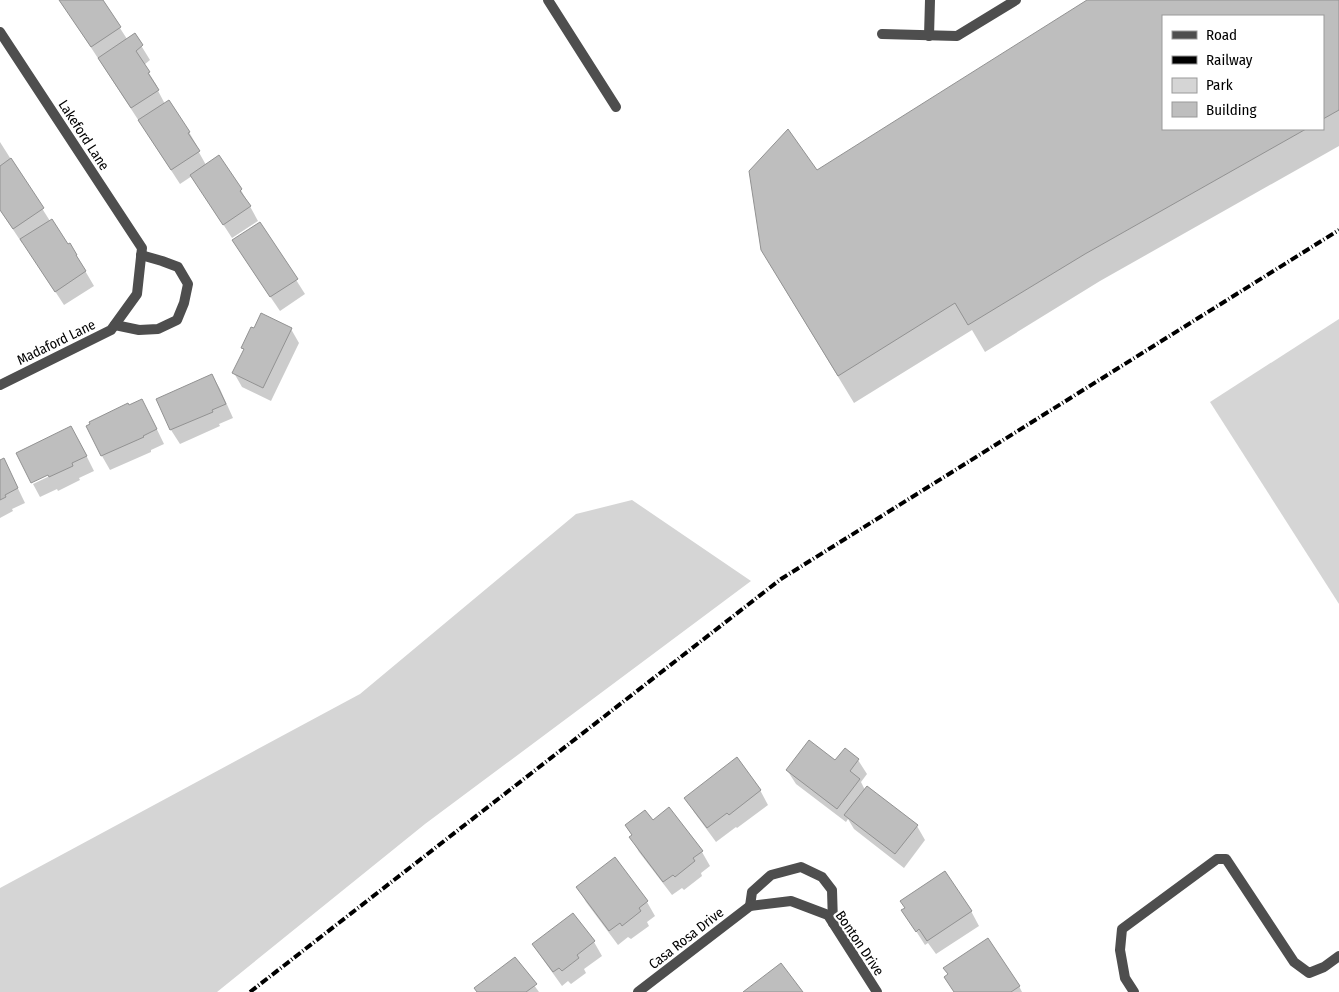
<svg xmlns="http://www.w3.org/2000/svg" width="1339" height="992" viewBox="0 0 1339 992" font-family="'Fira Sans Condensed',sans-serif">
<style>
.green{fill:#d5d5d5}
.shadow{fill:#0003;fill-rule:evenodd}
.building{fill:#bebebe;stroke:#929292}
.lines{fill:none;stroke-linecap:round;stroke-linejoin:round}
.service{stroke:#4e4e4e;stroke-width:10}
.minor{stroke:#4e4e4e;stroke-width:10}
.rail{stroke:#000;stroke-width:4;stroke-dasharray:8 2.5 1 2.5;stroke-linecap:butt}
.labels{text-anchor:middle;stroke-width:4.5;stroke-linejoin:round;paint-order:stroke}
.street-label{font-size:14px;fill:#000;stroke:#fff}
</style>
<rect width="100%" height="100%" fill="#fff"/>
<g class="green">
<path d="M 1339,319 L 1339,604 L 1210,402 Z"/>
<path d="M 632,500 L 751,581 L 425,824 L 217,992 L 0,992 L 0,888 L 360,694 L 576,514 Z"/>
</g>
<g class="shadow">
<path d="M 60,0 L 102,0 L 127,39 L 134,34 L 150,60 L 144,65 L 157,86 L 156,87 L 165,104 L 189,132 L 197,146 L 196,147 L 206,165 L 219,157 L 241,190 L 258,221 L 232,238 L 192,176 L 180,184 Z"/>
<path d="M 1090,0 L 1339,0 L 1339,146 L 1100,281 L 985,352 L 972,330 L 854,403 L 778,278 L 817,171 ZM 1163,16 L 1323,16 L 1323,129 L 1163,129 Z"/>
<path d="M 0,142 L 50,221 L 68,246 L 70,245 L 94,286 L 64,305 L 23,242 L 22,243 L 0,210 Z"/>
<path d="M 260,223 L 305,294 L 280,311 L 242,255 Z"/>
<path d="M 291,329 L 299,343 L 271,401 L 242,387 L 234,373 L 244,351 L 243,348 Z"/>
<path d="M 212,375 L 220,389 L 233,418 L 219,424 L 220,426 L 180,444 L 171,430 L 158,399 Z"/>
<path d="M 150,415 L 164,444 L 151,450 L 151,452 L 110,470 L 102,456 Z"/>
<path d="M 79,441 L 94,471 L 79,478 L 80,480 L 58,491 L 57,489 L 40,497 L 33,484 L 54,474 Z"/>
<path d="M 0,461 L 11,474 L 25,503 L 12,509 L 13,511 L 0,518 Z"/>
<path d="M 845,749 L 858,760 L 867,774 L 861,782 L 865,790 L 917,826 L 925,840 L 904,868 L 854,829 L 848,819 L 846,822 L 796,784 L 787,770 L 835,762 Z"/>
<path d="M 760,790 L 768,805 L 737,828 L 736,827 L 716,842 L 694,812 L 686,798 Z"/>
<path d="M 669,809 L 702,852 L 710,866 L 701,873 L 702,876 L 684,890 L 682,888 L 672,895 L 639,852 L 631,838 L 633,837 L 626,826 L 652,822 Z"/>
<path d="M 615,859 L 647,902 L 655,916 L 647,922 L 649,926 L 631,939 L 628,937 L 618,945 L 586,902 L 578,888 Z"/>
<path d="M 903,911 L 971,911 L 979,926 L 936,954 L 928,943 L 925,945 Z"/>
<path d="M 594,942 L 602,956 L 584,969 L 586,973 L 571,984 L 568,981 L 562,986 L 542,958 L 534,944 Z"/>
<path d="M 515,959 L 539,992 L 477,992 Z"/>
<path d="M 1019,986 L 1022,992 L 954,992 Z"/>
</g>
<g class="building">
<path d="M 59,0 L 103,0 L 121,27 L 91,47 Z"/>
<path d="M 1087,0 L 1339,0 L 1339,110 L 1323,119 L 1323,16 L 1163,16 L 1163,129 L 1306,129 L 1085,254 L 968,325 L 955,303 L 838,376 L 761,250 L 749,171 L 788,129 L 817,170 Z"/>
<path d="M 135,33 L 143,45 L 136,51 L 150,72 L 148,73 L 159,90 L 131,108 L 98,58 Z"/>
<path d="M 169,100 L 190,132 L 188,133 L 200,151 L 171,170 L 138,120 Z"/>
<path d="M 219,155 L 242,189 L 240,191 L 251,206 L 223,225 L 190,175 Z"/>
<path d="M 11,158 L 44,208 L 13,229 L 0,210 L 0,166 Z"/>
<path d="M 52,219 L 68,244 L 70,243 L 77,255 L 76,255 L 86,271 L 55,292 L 20,239 Z"/>
<path d="M 260,222 L 298,279 L 270,297 L 232,240 Z"/>
<path d="M 261,313 L 292,328 L 263,388 L 232,373 L 244,349 L 241,348 L 251,327 L 254,328 Z"/>
<path d="M 212,374 L 226,404 L 212,410 L 213,412 L 170,430 L 156,399 Z"/>
<path d="M 142,399 L 157,429 L 143,436 L 144,437 L 101,456 L 86,426 L 90,424 L 89,422 L 128,403 L 129,405 Z"/>
<path d="M 71,426 L 87,456 L 72,463 L 73,466 L 49,477 L 48,475 L 31,483 L 16,453 Z"/>
<path d="M 4,458 L 18,488 L 5,495 L 6,497 L 0,500 L 0,460 Z"/>
<path d="M 809,740 L 835,760 L 845,748 L 859,759 L 850,771 L 860,779 L 837,809 L 786,770 Z"/>
<path d="M 737,757 L 761,790 L 729,815 L 727,813 L 707,828 L 684,798 Z"/>
<path d="M 867,786 L 918,825 L 895,854 L 844,815 Z"/>
<path d="M 669,807 L 703,851 L 693,858 L 695,861 L 675,877 L 673,875 L 663,882 L 629,837 L 632,835 L 625,825 L 645,810 L 653,820 Z"/>
<path d="M 615,857 L 648,901 L 639,908 L 641,911 L 622,926 L 620,923 L 609,931 L 576,887 Z"/>
<path d="M 945,871 L 972,911 L 927,941 L 919,929 L 916,932 L 901,910 L 905,908 L 900,901 Z"/>
<path d="M 573,913 L 595,941 L 577,955 L 579,958 L 562,971 L 559,968 L 553,972 L 532,944 Z"/>
<path d="M 988,938 L 1020,986 L 1011,992 L 954,992 L 944,977 L 948,974 L 943,968 Z"/>
<path d="M 515,957 L 537,984 L 526,992 L 477,992 L 474,988 Z"/>
<path d="M 781,963 L 803,992 L 743,992 Z"/>
</g>
<g class="lines">
<g class="service">
<path d="M 929,36 L 930,0"/>
<path d="M 1134,992 L 1125,978 L 1120,950 L 1122,929 L 1217,859 L 1226,859 L 1294,962 L 1309,973 L 1324,967 L 1339,956"/>
</g>
<g class="minor">
<path d="M 548,0 L 616,107"/>
<path d="M 0,32 L 142,248 L 137,294 L 111,330 L 0,385"/>
<path d="M 882,34 L 957,36 L 1016,0"/>
<path d="M 115,325 L 139,330 L 158,329 L 177,320 L 184,303 L 188,284 L 178,267 L 162,261 L 141,255"/>
<path d="M 750,906 L 752,892 L 771,875 L 801,867 L 822,877 L 832,890 L 833,923"/>
<path d="M 638,992 L 750,906 L 791,901 L 828,915 L 877,992"/>
</g>
<path class="rail" d="M 250,992 L 781,579 L 1339,230"/>
</g>
<g class="labels">
<g class="street-label">
<text transform="translate(84 135) rotate(57)" y="5">Lakeford Lane</text>
<text transform="translate(56 342) rotate(-26)" y="5">Madaford Lane</text>
<text transform="translate(686 938) rotate(-38)" y="5">Casa Rosa Drive</text>
<text transform="translate(860 943) rotate(56)" y="5">Bonton Drive</text>
</g>
</g>
<rect x="1162" y="15" width="162" height="115" fill="#ffffff" stroke="#999999"/>
<rect x="1172" y="31" width="25" height="8" fill="#4e4e4e" stroke="#999999"/>
<text x="1206" y="40" font-size="15" fill="#000000">Road</text>
<rect x="1172" y="56" width="25" height="8" fill="#000000" stroke="#999999"/>
<text x="1206" y="65" font-size="15" fill="#000000">Railway</text>
<rect x="1172" y="78" width="25" height="15" fill="#d5d5d5" stroke="#999999"/>
<text x="1206" y="90" font-size="15" fill="#000000">Park</text>
<rect x="1172" y="102" width="25" height="15" fill="#bebebe" stroke="#999999"/>
<text x="1206" y="115" font-size="15" fill="#000000">Building</text>
</svg>
